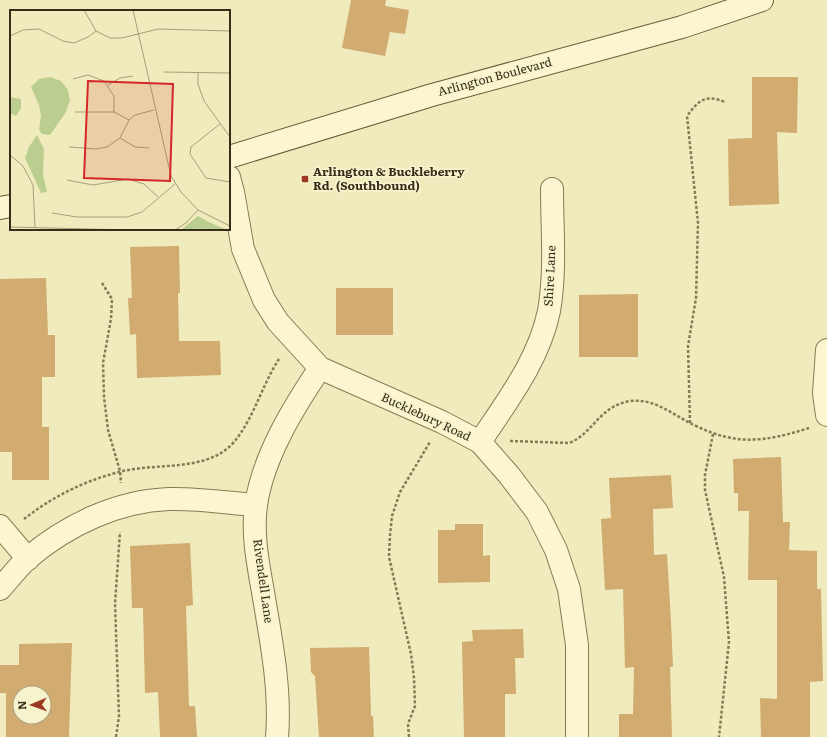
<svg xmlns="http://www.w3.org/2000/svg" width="827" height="737" viewBox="0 0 827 737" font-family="Literata,serif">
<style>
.building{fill:#d1ab6f;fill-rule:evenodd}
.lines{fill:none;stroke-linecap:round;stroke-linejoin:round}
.street-casing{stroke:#887a54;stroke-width:24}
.secondary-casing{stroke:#6a5b38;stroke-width:24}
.path{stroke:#887a54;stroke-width:2.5;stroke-dasharray:3 2;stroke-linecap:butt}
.street{stroke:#fbf6cf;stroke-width:22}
.secondary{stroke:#fbf6cf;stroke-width:22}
.poi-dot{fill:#9b3821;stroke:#f7f3cc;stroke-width:1.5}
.labels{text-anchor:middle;stroke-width:3.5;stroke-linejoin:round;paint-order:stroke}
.street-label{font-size:12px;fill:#372d1a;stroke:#f7f3cc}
.poi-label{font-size:12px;font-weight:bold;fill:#372d1a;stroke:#f7f3cc;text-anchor:start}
.inset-road{fill:none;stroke:#a69f7b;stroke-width:1}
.view{fill:#d62828;fill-opacity:0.15;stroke:#d62828;stroke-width:2}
.inset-edge{fill:none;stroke:#372d1a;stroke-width:2}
</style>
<rect width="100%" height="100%" fill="#f0ebbc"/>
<g class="building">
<path d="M 351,0 L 386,0 L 385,6 L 409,10 L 405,34 L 390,32 L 385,56 L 342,48 Z"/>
<path d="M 752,77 L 798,77 L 797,133 L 777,132 L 779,204 L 729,206 L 728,139 L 752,138 Z"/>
<path d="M 179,246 L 180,293 L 178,293 L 179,341 L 220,341 L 221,375 L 137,378 L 136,334 L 130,335 L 128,298 L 132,298 L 130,247 Z"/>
<path d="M 46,278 L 48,335 L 55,335 L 55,377 L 42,377 L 42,427 L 49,427 L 49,480 L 12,480 L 12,452 L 0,452 L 0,279 Z"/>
<rect x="336" y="288" width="57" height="47"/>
<path d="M 638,294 L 638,357 L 579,357 L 579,295 Z"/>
<path d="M 781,457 L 783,522 L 790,522 L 789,550 L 817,551 L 817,589 L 821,589 L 823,681 L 810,682 L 810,737 L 761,737 L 760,698 L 777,699 L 777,580 L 748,580 L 749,511 L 738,511 L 738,493 L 734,493 L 733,459 Z"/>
<path d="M 671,475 L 673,508 L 653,509 L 654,555 L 667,554 L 671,621 L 673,667 L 670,667 L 672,737 L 619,737 L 619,714 L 633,714 L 634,667 L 625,668 L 623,589 L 605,590 L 601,519 L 611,518 L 609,478 Z"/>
<path d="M 455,524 L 483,524 L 483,556 L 490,555 L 490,582 L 438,583 L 438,530 L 455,530 Z"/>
<path d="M 190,543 L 193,605 L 186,606 L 189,706 L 195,706 L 197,737 L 160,737 L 158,692 L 145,693 L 143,608 L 132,608 L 130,546 Z"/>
<path d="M 523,629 L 524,658 L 515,658 L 516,694 L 505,694 L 505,737 L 464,737 L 462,642 L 473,641 L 472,630 Z"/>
<path d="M 72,643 L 69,737 L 6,737 L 6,693 L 0,693 L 0,665 L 19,665 L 19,644 ZM 20,693 L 44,693 L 44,717 L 20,717 Z"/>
<path d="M 369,647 L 371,716 L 373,716 L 374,737 L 319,737 L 315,676 L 311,672 L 310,648 Z"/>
</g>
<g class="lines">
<g class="street-casing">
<g id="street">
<path d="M 229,177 L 233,192 L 243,249 L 264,300 L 278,322 L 320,368 L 442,422 L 480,442 L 509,475 L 537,512 L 556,550 L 569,589 L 577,645 L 577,737"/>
<path d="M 827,350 L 824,393 L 827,415"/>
<path d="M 480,442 C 507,401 539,360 549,311 C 556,271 552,229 552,189"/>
<path d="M 0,526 L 28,559"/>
<path d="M 0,589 C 9,579 18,567 28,558 C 67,525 117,501 169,499 C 197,498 228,503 256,505"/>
<path d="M 277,737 C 281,689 271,640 263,592 C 258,564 252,534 256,505 C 263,457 293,408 320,368"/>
</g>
</g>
<g class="secondary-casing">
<g id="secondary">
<path d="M 229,157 L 432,95 L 682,27 L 762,0"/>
<path d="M 0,208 L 11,206"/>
</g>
</g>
<g class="path">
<path d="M 102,283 L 112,299 L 111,319 L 103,363 L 104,397 L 108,430 L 120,471 L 121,483"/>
<path d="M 690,423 L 688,346 L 696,298 L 698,223 L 687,116 C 699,100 705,94 725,102"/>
<path d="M 713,434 L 705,475 L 705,490 L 724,577 L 729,642 L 719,737"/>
<path d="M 510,441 L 569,443 C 593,434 599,406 630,401 C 655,398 673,415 694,425 C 736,446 765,442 809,428"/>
<path d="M 24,519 C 52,497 84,481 119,472 C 156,462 207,473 234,442 C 254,418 262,385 279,359"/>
<path d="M 116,737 L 119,716 L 115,604 L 120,532"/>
<path d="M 409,737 L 408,724 L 415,706 L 414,678 L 411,654 L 389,557 L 390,535 L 392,516 L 400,492 L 430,442"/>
</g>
<use href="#street" class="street"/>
<use href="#secondary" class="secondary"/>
</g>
<rect class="poi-dot" x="301" y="175" width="8" height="8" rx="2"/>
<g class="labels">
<g class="street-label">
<text transform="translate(495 77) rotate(-15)" y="4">Arlington Boulevard</text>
<text transform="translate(550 276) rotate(-87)" y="4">Shire Lane</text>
<text transform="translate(426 417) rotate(25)" y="4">Bucklebury Road</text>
<text transform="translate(263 581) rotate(82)" y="4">Rivendell Lane</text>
</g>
<g class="poi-label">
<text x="313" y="176">Arlington &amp; Buckleberry<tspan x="313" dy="14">Rd. (Southbound)</tspan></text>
</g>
</g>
<g transform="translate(10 10)">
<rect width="220" height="220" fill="#f0ebbc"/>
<path d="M 40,67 L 51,71 L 58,80 L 60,90 L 56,102 L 40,125 L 32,124 L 29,120 L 31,106 L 29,95 L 21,77 L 29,69 ZM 188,206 L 201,213 L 217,220 L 172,219 Z" fill="#bbce90"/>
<path d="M 0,87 L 11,89 L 11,98 L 6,106 L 0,103 Z" fill="#bbce90"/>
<path d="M 27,125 L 34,139 L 33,165 L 37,182 L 31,183 L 15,148 L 19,137 Z" fill="#bbce90"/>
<path class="inset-road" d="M 74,0 L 86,21 L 100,28 L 112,28 L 148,19 L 220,21M 123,0 L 161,166 L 171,182 L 188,200M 0,26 L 13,20 L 29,19 L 53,31 L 64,33 L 78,27 L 86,21M 154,62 L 220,63M 188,62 L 188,74 L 194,91 L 220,127M 63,69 L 78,65 L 94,71 L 104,86 L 104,102M 98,75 L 110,68 L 123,66M 65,102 L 104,102 L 119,110M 210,114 L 181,137 L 180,144 L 196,168 L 220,172M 110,128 L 125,137 L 139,138M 59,137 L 86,139 L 97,137 L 110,128 L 119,110 L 125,105 L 144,100M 0,145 L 13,156 L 23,175 L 25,218M 57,170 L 83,175 L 118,169 L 134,174 L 148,187M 42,203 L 67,207 L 117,207 L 132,202 L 165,174M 0,217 L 120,220M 165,220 L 176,213 L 188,200 L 220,216"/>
<path class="view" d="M 78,71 L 163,74 L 160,171 L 74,168 Z"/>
<rect width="220" height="220" class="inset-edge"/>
</g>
<g transform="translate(32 705) rotate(268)"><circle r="19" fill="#f7f3cc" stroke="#aaa485"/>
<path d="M0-3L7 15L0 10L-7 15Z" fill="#9b3821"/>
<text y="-6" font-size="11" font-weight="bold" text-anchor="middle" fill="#372d1a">N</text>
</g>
</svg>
